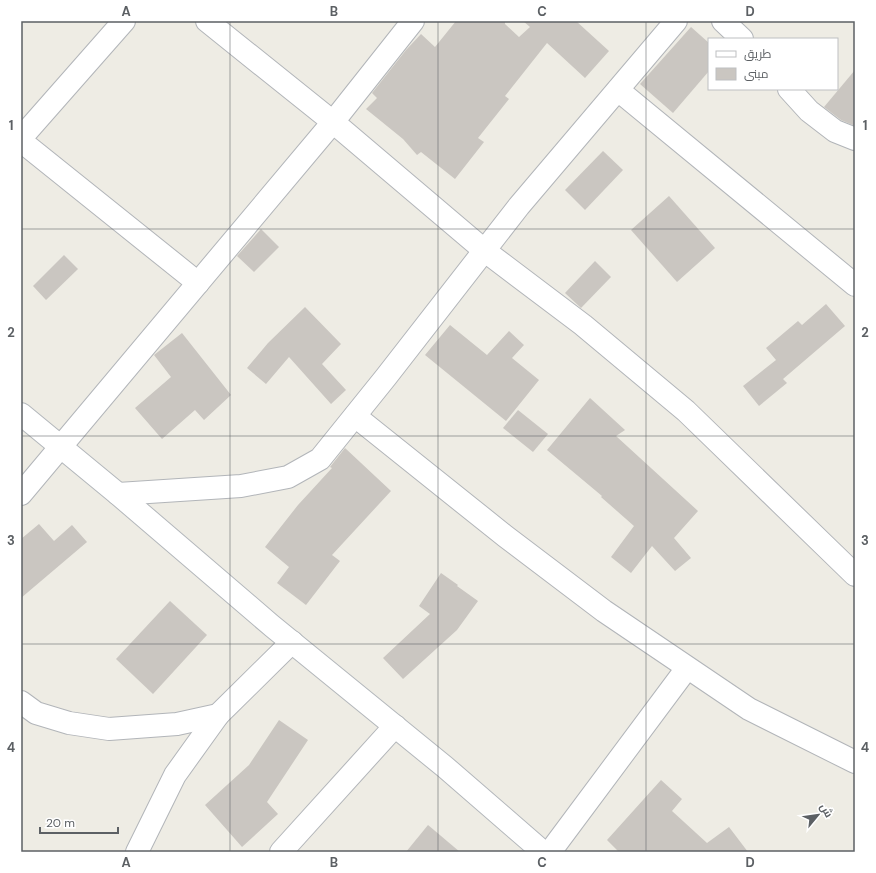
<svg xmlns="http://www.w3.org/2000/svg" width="876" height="873" viewBox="0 0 876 873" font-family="'DM Sans',Cairo,sans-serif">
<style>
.building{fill:#cac6c1}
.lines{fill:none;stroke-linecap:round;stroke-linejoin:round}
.street-casing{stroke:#b2b5b9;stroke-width:24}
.secondary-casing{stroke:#b3b7bb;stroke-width:24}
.street{stroke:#fff;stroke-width:22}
.secondary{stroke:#fff;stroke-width:22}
.grid{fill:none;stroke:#5c6064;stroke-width:1;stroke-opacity:0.55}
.neatline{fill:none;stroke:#5c6064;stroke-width:1.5}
.grid-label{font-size:13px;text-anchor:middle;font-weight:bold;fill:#5c6064}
</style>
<rect width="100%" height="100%" fill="#eeece4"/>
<g class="building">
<path d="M 456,21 L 505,21 L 505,24 L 519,37 L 530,27 L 523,21 L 576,21 L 609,51 L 585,78 L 547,43 L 505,96 L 509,99 L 478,138 L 484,142 L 455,179 L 421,152 L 417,155 L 403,139 L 366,109 L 377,98 L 372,93 L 406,50 L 421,34 L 435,47 Z"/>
<path d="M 691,27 L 709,43 L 709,71 L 673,113 L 640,84 Z"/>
<path d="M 855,70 L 855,126 L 841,120 L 824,107 Z"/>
<path d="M 603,151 L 623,170 L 585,210 L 565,190 Z"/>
<path d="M 669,196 L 715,248 L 677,282 L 631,230 Z"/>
<path d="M 261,229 L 279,247 L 254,272 L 237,256 Z"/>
<path d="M 64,255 L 78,269 L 46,300 L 33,286 Z"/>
<path d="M 595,261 L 611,277 L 581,308 L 565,293 Z"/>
<path d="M 826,304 L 845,326 L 783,379 L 787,383 L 759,406 L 743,386 L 776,360 L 766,348 L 798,321 L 802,325 Z"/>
<path d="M 305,307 L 341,344 L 322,364 L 346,390 L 331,404 L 289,357 L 266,384 L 247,368 L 268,343 Z"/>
<path d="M 450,325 L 487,355 L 509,331 L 524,345 L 512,358 L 539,380 L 506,421 L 425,355 Z"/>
<path d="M 182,333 L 231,395 L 204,420 L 195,410 L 162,439 L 135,408 L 171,377 L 154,355 Z"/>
<path d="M 590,398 L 625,430 L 616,436 L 698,511 L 674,538 L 691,558 L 675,571 L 652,546 L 631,573 L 611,557 L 634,526 L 601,497 L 602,496 L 547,450 Z"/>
<path d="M 518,410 L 548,434 L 533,452 L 503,428 Z"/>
<path d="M 345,448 L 391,491 L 332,555 L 340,561 L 306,605 L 277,583 L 289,567 L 265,547 L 298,505 L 332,468 L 330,467 Z"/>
<path d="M 39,524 L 54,541 L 72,525 L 87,542 L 21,598 L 21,539 Z"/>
<path d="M 441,573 L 458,585 L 457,586 L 478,601 L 457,630 L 403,679 L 383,658 L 430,614 L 419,606 Z"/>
<path d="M 170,601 L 207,635 L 153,694 L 116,659 Z"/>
<path d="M 279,720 L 308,740 L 267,802 L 278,814 L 242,847 L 205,805 L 249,765 Z"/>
<path d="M 661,780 L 682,799 L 672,811 L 707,843 L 729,827 L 748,852 L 619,852 L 607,840 Z"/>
<path d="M 428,825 L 460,852 L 406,852 Z"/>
</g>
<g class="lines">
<g class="street-casing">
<g id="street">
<path d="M 207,21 L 333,122 L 485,251 L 583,325 L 686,411 L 855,575"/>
<path d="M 723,21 L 742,39"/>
<path d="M 789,89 L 809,111 L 835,131 L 855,139"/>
<path d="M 618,90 L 855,285"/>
<path d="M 21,138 L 124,21"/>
<path d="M 21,141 L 198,283"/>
<path d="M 355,416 L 505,536 L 604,611 L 749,709 L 855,762"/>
<path d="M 21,494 L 333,122 L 413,21"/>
<path d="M 118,494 L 241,486 L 288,477 L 320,459 L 386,377 L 519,206 L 676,21"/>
<path d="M 21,702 L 36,713 L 69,723 L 109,729 L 177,724 L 218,715"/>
<path d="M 137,852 L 175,775 L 218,715 L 292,642"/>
<path d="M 281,852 L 395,726"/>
<path d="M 550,852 L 687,668"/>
</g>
</g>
<g class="secondary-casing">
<path id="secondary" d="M 21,414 L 118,494 L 272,626 L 445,767 L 543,852"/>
</g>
<use href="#street" class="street"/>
<use href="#secondary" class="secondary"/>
</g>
<path class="grid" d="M 230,21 L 230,852M 438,21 L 438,852M 646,21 L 646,852M 21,229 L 855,229M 21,436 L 855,436M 21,644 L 855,644"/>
<rect width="876" height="873" fill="none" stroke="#ffffff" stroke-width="44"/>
<rect x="708" y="38" width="130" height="52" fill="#ffffff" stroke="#bebfc1"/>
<rect x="716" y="51" width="20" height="6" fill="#ffffff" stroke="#bebfc1"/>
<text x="744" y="58" font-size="12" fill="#5c6064">طريق</text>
<rect x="716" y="68" width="20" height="12" fill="#cac6c1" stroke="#bebfc1"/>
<text x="744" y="78" font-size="12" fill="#5c6064">مبنى</text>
<g transform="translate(818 815) rotate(61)" stroke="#ffffff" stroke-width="3" paint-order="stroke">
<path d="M0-3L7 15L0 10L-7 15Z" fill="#5c6064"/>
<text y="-6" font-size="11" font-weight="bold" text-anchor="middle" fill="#5c6064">ش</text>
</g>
<path d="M40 827v6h78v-6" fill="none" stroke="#5c6064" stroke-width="2"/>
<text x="46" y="827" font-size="12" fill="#5c6064" stroke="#ffffff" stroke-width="3" paint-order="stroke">20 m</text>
<rect x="22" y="22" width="832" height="829" class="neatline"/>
<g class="grid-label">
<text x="126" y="16">A</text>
<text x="334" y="16">B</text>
<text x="542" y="16">C</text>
<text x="750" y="16">D</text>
<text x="11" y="130">1</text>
<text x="865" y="130">1</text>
<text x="11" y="337">2</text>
<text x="865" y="337">2</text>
<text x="11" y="545">3</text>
<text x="865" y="545">3</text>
<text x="11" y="752">4</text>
<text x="865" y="752">4</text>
<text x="126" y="867">A</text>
<text x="334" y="867">B</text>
<text x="542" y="867">C</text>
<text x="750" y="867">D</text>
</g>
</svg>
